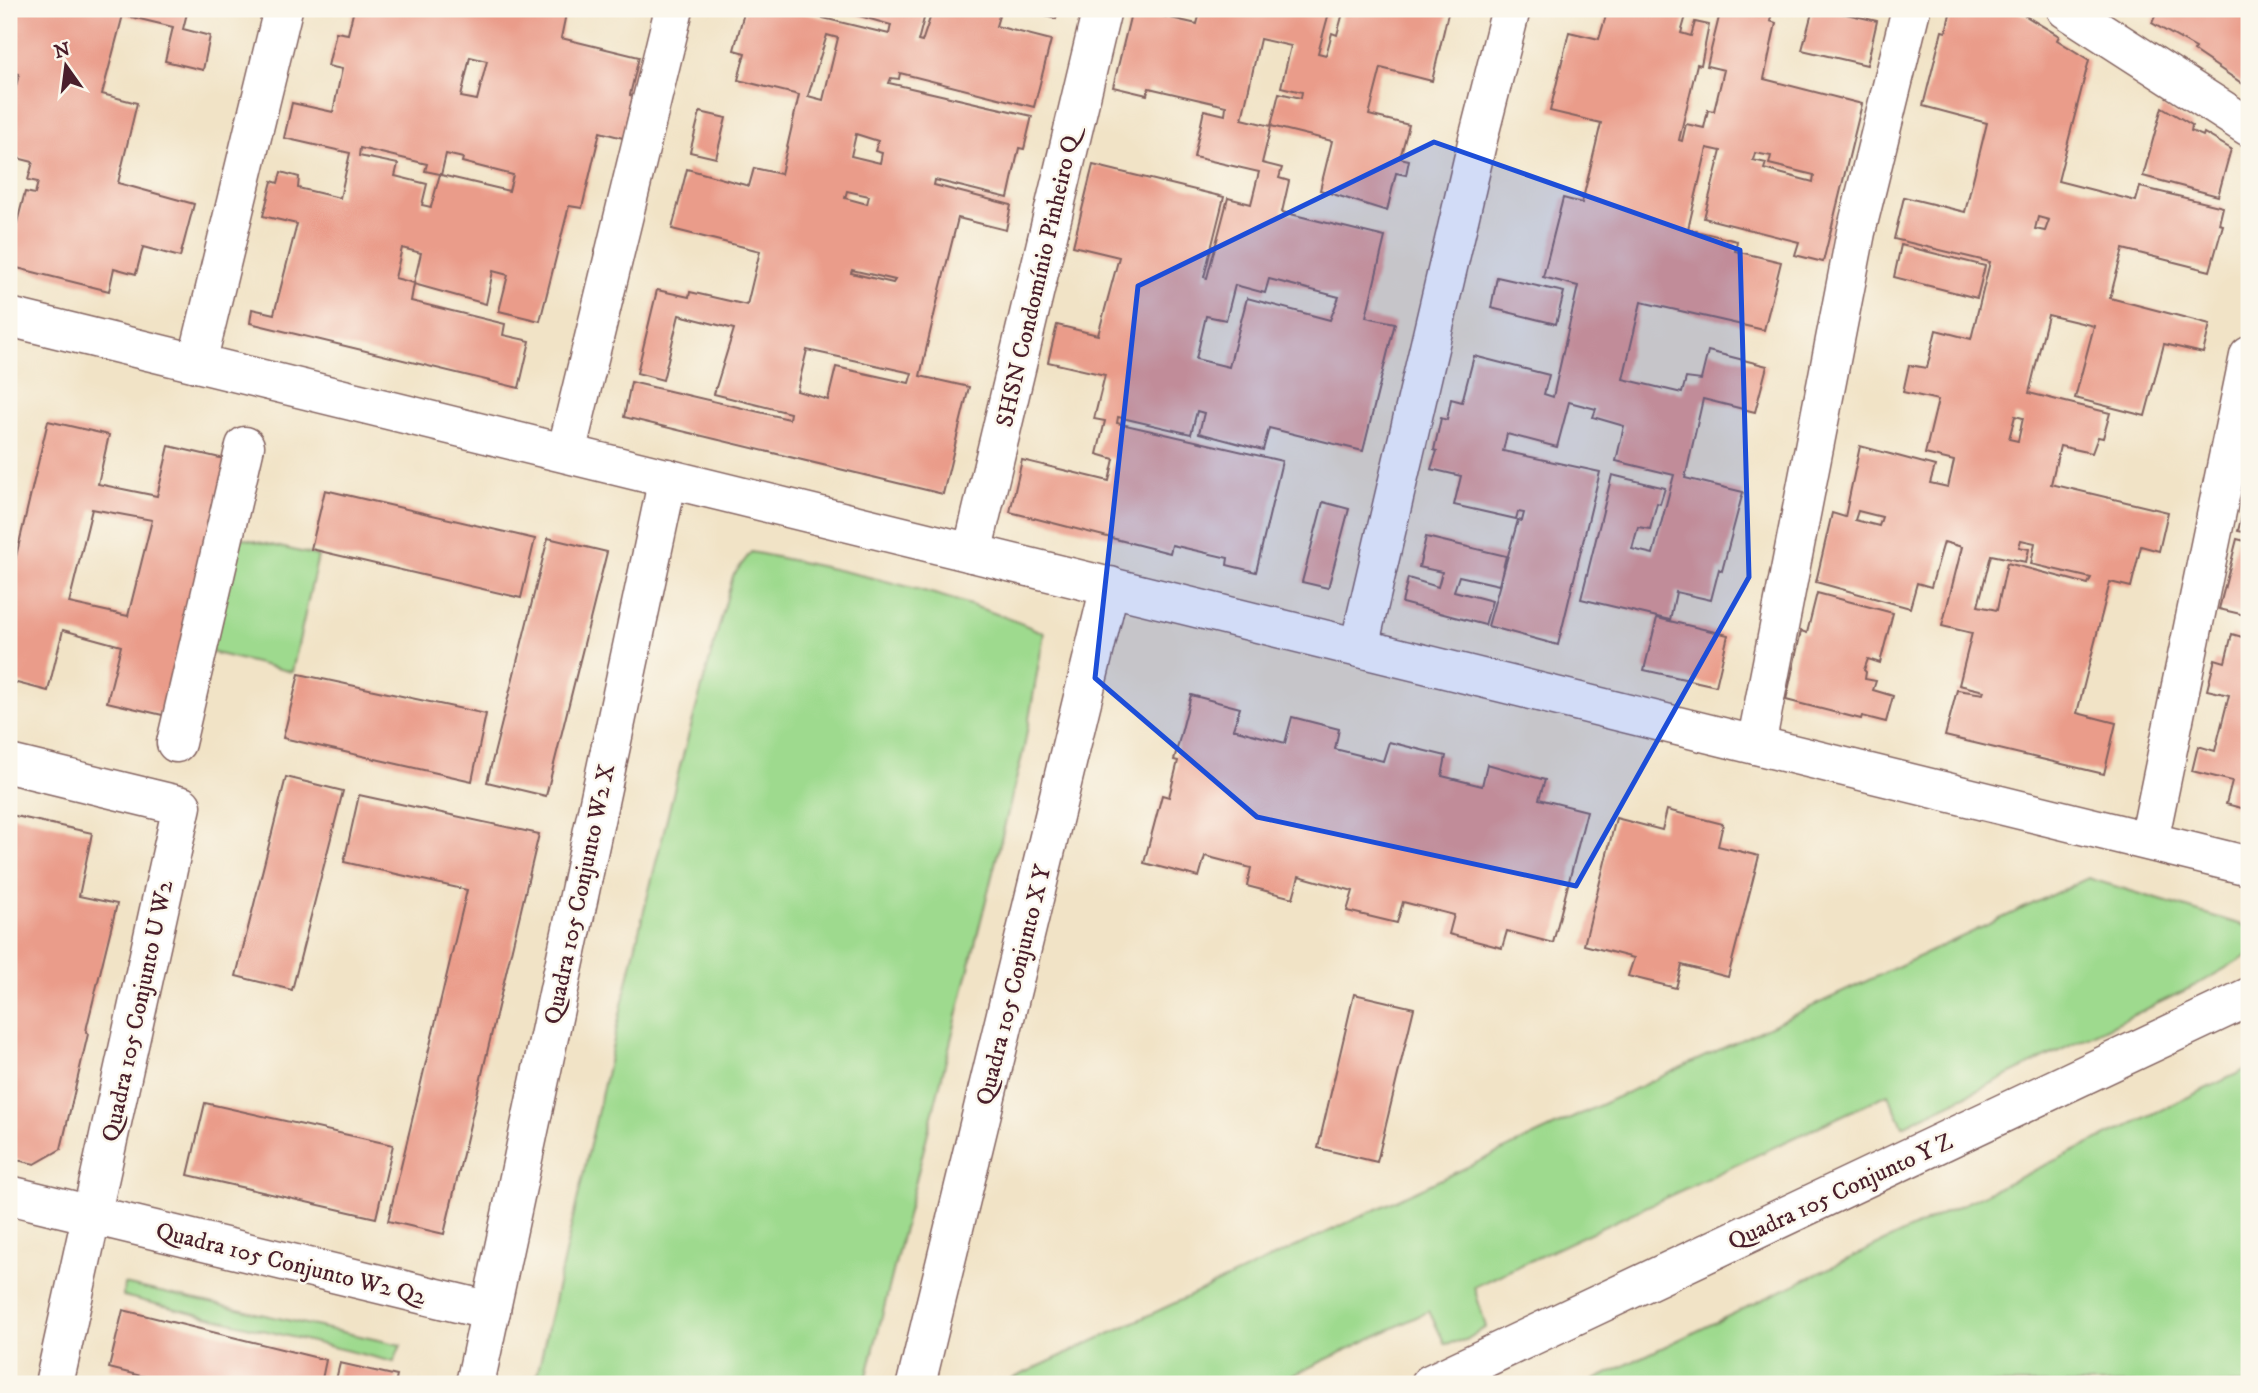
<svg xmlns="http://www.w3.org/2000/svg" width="2258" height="1393" viewBox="0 0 2258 1393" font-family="'IM FELL DW Pica',serif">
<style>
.green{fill:#9eda8e;stroke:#747c5c;stroke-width:2}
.building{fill:#ea9c8a;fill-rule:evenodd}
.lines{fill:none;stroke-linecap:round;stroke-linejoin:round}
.pedestrian-casing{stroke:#846461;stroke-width:41}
.minor-casing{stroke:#846461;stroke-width:41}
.tertiary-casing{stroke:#846461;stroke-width:41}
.pedestrian{stroke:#fff;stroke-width:38}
.minor{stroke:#fff;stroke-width:38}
.tertiary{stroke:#fff;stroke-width:38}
.marked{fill:#1d4ed8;fill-opacity:0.2;stroke:#1d4ed8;stroke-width:5;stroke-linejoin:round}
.labels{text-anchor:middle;stroke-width:5;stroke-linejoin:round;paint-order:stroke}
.street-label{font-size:24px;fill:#4a1f2b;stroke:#fbf7ec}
</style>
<rect width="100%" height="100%" fill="#fbf7ec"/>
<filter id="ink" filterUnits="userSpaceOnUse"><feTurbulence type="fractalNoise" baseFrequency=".0143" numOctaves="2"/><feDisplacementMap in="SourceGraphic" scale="14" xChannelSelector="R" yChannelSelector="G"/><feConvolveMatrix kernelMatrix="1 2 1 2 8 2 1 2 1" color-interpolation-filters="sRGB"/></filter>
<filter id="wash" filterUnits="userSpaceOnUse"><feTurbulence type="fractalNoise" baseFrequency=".00686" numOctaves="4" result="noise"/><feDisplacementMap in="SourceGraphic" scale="28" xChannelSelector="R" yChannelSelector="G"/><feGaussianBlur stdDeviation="1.57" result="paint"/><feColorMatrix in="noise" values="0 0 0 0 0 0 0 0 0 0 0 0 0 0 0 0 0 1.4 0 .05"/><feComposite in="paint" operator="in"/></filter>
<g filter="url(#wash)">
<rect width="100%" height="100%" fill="#f1e3c6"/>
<g class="green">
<path d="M 229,535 L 318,556 L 292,672 L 202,650 Z"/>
<path d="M 751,552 C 850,572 951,592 1044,633 L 1024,748 L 865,1384 L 535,1384 L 639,931 L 680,766 L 733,576 Z"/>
<path d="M 2088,878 L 2249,927 L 2249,955 L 2194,986 L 1903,1126 L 1888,1094 L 1474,1287 L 1486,1327 L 1466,1340 L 1445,1344 L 1429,1311 L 1274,1384 L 1001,1384 Z"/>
<path d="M 2249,1068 L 2249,1384 L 1586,1384 Z"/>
<path d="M 124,1284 L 401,1345 L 394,1362 L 123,1296 Z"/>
</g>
<g id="blocks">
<g class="building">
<path d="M 9,9 L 188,9 L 183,29 L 210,36 L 203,70 L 165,61 L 173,27 L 123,15 L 102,94 L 137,103 L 118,183 L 194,204 L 180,257 L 143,247 L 136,274 L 114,268 L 109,291 L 9,266 L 9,253 L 25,192 L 35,194 L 38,182 L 28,180 L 33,162 L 9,156 L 9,114 L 19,74 L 9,72 Z"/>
<path d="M 354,9 L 441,9 L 462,14 L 463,9 L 567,9 L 561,38 L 639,57 L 630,95 L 633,96 L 623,138 L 600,132 L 582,208 L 569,206 L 540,321 L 499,311 L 508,275 L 493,271 L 486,304 L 414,284 L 411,301 L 505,324 L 503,335 L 530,341 L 519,388 L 250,323 L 252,309 L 274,314 L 297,224 L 263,216 L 272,181 L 278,183 L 281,172 L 299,177 L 298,188 L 340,198 L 350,153 L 284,138 L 292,103 L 333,112 L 342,69 L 328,66 L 336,32 L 348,34 ZM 470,57 L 487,61 L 477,100 L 461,97 ZM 360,148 L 427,164 L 425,171 L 440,174 L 431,207 L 422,205 L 427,184 L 395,176 L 398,164 L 359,156 ZM 446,154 L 463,158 L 462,162 L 513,175 L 509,191 L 441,175 ZM 402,248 L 421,253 L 414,283 L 395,278 Z"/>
<path d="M 745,9 L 786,9 L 889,34 L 891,25 L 835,9 L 1001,9 L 996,26 L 1051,40 L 1034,107 L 900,73 L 899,79 L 891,78 L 889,83 L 1032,116 L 1024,149 L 1019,148 L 1008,198 L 935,180 L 934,185 L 1011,205 L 1006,230 L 958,218 L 939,294 L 920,376 L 969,387 L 943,494 L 624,417 L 631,382 L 789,419 L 790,413 L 714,394 L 734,329 L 679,315 L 663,380 L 637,373 L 657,290 L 689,297 L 690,292 L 747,305 L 760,251 L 672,229 L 687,169 L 749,186 L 754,168 L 781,174 L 799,95 L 738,80 L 745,53 L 734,50 ZM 926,11 L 932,12 L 922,42 L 918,41 ZM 827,35 L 838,38 L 823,100 L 808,96 ZM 856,134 L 878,141 L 875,151 L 882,153 L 880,163 L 851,156 ZM 847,191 L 869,196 L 867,204 L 845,198 ZM 852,270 L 895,280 L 893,283 L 851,273 ZM 807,350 L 912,373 L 909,383 L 836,367 L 828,400 L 797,391 Z"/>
<path d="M 1020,9 L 1058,9 L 1056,19 Z"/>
<path d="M 1132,9 L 1197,24 L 1201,9 L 1330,9 L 1318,53 L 1326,55 L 1332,33 L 1337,35 L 1344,9 L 1449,9 L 1432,81 L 1381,68 L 1369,115 L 1409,125 L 1400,158 L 1409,160 L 1406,175 L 1396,173 L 1387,211 L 1320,190 L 1332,141 L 1271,126 L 1279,93 L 1301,98 L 1302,92 L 1281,87 L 1291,46 L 1260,39 L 1242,119 L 1271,126 L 1262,163 L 1282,168 L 1279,178 L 1289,181 L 1282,212 L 1385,237 L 1366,317 L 1395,323 L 1363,451 L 1269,428 L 1263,450 L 1199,433 L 1204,413 L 1197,411 L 1191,434 L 1118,417 L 1117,423 L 1282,461 L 1256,572 L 1227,565 L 1228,558 L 1172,545 L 1170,553 L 1010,512 L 1022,460 L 1109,481 L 1114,459 L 1097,454 L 1105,421 L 1094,419 L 1105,375 L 1048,362 L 1057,325 L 1098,335 L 1119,257 L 1073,246 L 1093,165 L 1224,197 L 1204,277 L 1207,278 L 1228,198 L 1251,204 L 1259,172 L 1194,157 L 1204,110 L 1225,115 L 1226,106 L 1149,88 L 1147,95 L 1113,87 ZM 1269,279 L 1339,297 L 1330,320 L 1247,298 L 1229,367 L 1196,359 L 1206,316 L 1226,320 L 1235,285 L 1265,293 Z"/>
<path d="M 1608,9 L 1688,9 L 1681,33 L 1691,36 L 1695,22 L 1709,25 L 1701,65 L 1697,64 L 1679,140 L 1682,141 L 1686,124 L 1704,128 L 1708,110 L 1714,111 L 1724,70 L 1707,66 L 1721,9 L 1773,9 L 1770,21 L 1776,23 L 1764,79 L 1862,104 L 1823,262 L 1795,255 L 1799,242 L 1704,218 L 1721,151 L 1707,148 L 1688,229 L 1737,241 L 1735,251 L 1781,262 L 1764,330 L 1641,302 L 1623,379 L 1682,393 L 1686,378 L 1701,380 L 1708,351 L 1767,366 L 1755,412 L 1703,399 L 1685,478 L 1743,492 L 1722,571 L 1719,569 L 1711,600 L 1676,592 L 1670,620 L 1581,599 L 1612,475 L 1665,488 L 1660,504 L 1657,503 L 1650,529 L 1638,527 L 1632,549 L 1653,554 L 1674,475 L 1616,461 L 1624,426 L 1593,417 L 1596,409 L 1569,402 L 1557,447 L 1507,434 L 1503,451 L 1600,472 L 1558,645 L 1488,626 L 1518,520 L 1522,521 L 1524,513 L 1518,512 L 1516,519 L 1454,505 L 1461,476 L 1431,469 L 1437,451 L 1434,450 L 1441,418 L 1447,420 L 1451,399 L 1462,402 L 1474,356 L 1549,375 L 1544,394 L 1553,397 L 1578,286 L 1543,277 L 1563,198 L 1582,203 L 1601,123 L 1550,111 L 1569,32 L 1599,39 ZM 1755,153 L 1771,156 L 1769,164 L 1814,175 L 1813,182 L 1764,169 L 1766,163 L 1753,160 Z"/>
<path d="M 1813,9 L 1824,9 L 1877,21 L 1867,65 L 1802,50 Z"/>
<path d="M 1951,9 L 2014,9 L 2059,36 L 2057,40 L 2089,60 L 2058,181 L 2136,201 L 2140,187 L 2223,207 L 2219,224 L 2223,225 L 2210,271 L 2123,249 L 2110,298 L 2210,324 L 2203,353 L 2164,344 L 2145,416 L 2075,398 L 2094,326 L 2048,315 L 2029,393 L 2110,413 L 2103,438 L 2098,437 L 2092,453 L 2060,446 L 2051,484 L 2168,512 L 2159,551 L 2141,546 L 2131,587 L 2110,582 L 2077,713 L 2116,723 L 2104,774 L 1945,736 L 1957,690 L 1983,694 L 1984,691 L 1959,685 L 1972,633 L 1942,626 L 1962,547 L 1944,542 L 1931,587 L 1917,583 L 1910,608 L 1816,582 L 1832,513 L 1845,517 L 1860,446 L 1935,466 L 1930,483 L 1948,487 L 1954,461 L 1925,454 L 1938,400 L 1903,392 L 1909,365 L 1927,368 L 1936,330 L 1971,339 L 1990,262 L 1894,239 L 1904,197 L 1965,212 L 1987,123 L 1923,106 L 1942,31 L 1946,32 ZM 2038,217 L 2049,220 L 2045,231 L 2035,229 ZM 2015,416 L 2023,418 L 2018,441 L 2009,439 ZM 1858,511 L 1882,517 L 1879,526 L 1855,520 ZM 2021,540 L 2035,543 L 2031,564 L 2091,578 L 2088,584 L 2007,563 L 1997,610 L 1978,606 L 1991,555 L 2026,562 L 2029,549 L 2019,547 Z"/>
<path d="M 2158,9 L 2249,9 L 2249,88 L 2194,51 L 2196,48 L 2152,23 Z"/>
<path d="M 2162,107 L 2192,125 L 2191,131 L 2203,136 L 2204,133 L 2231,149 L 2218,196 L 2143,176 Z"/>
<path d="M 700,112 L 726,118 L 716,158 L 690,152 Z"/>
<path d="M 1901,245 L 1985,266 L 1977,298 L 1894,277 Z"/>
<path d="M 1497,277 L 1564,292 L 1556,324 L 1491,308 Z"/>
<path d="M 48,421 L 109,435 L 98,484 L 157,496 L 169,446 L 233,461 L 171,717 L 107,702 L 121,646 L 63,630 L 48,691 L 9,681 L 9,586 ZM 92,509 L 152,520 L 128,616 L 69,603 Z"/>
<path d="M 325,490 L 535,539 L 521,598 L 311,549 Z"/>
<path d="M 2248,491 L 2249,491 L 2249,533 L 2238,531 Z"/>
<path d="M 1323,502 L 1349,509 L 1328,588 L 1302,582 Z"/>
<path d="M 1426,537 L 1506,556 L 1499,585 L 1459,576 L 1454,591 L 1492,601 L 1485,625 L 1402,603 L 1408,578 L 1438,587 L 1442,572 L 1419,567 Z"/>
<path d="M 548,538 L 607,552 L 546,796 L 487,782 Z"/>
<path d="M 2237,539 L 2249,542 L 2249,616 L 2219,609 Z"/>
<path d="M 1817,593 L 1893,613 L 1880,663 L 1868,659 L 1864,670 L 1866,672 L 1865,679 L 1876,681 L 1873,690 L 1893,696 L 1886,722 L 1862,716 L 1861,719 L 1786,700 L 1801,631 L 1807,633 Z"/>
<path d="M 1657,618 L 1728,635 L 1716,686 L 1644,670 Z"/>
<path d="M 2232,634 L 2249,639 L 2249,810 L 2226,804 L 2232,781 L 2192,771 L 2198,746 L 2215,751 L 2229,695 L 2207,690 L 2215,659 L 2225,662 Z"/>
<path d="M 299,674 L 486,714 L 472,781 L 283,738 Z"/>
<path d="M 1191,695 L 1240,708 L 1233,729 L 1285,743 L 1292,717 L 1339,729 L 1335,749 L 1383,761 L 1389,742 L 1446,756 L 1442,776 L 1482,786 L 1487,764 L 1545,780 L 1539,799 L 1587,811 L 1553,943 L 1507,931 L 1502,948 L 1449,934 L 1454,915 L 1403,902 L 1397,923 L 1347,911 L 1353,891 L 1299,876 L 1293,898 L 1247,886 L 1251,868 L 1205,856 L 1199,877 L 1144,863 L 1162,795 L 1169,797 L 1178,761 L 1174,760 Z"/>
<path d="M 286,777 L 343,791 L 292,990 L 236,976 Z"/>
<path d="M 359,795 L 539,834 L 444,1234 L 388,1221 L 467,890 L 344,862 Z"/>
<path d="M 1667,810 L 1723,824 L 1718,846 L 1759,856 L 1728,977 L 1682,965 L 1676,988 L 1628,976 L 1634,958 L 1584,945 L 1616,818 L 1662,830 Z"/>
<path d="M 11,815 L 92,833 L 79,896 L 117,904 L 87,1026 L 86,1032 L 88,1034 L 61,1149 L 35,1164 L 12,1159 L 14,1149 L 9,1148 L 9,823 Z"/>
<path d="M 1354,994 L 1414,1008 L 1377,1162 L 1318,1148 Z"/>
<path d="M 205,1103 L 393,1145 L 376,1218 L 188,1175 Z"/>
<path d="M 123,1310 L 326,1360 L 321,1384 L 147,1384 L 149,1378 L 109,1368 Z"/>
<path d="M 340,1363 L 397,1376 L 395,1384 L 335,1384 Z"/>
</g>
</g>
</g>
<g filter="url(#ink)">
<use href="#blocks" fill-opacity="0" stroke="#846461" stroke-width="2"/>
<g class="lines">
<g class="pedestrian-casing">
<path id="pedestrian" d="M 176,743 L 245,446"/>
</g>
<g class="minor-casing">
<g id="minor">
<path d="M 2066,9 L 2249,127"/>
<path d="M 197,363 L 283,9"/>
<path d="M 566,453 L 674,9"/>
<path d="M 972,553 L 1102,9"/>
<path d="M 1359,647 L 1477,143 L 1511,9"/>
<path d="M 1756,745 L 1856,232 L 1911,9"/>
<path d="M 9,764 L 182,806 L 54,1384"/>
<path d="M 2149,841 L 2249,356"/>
<path d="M 9,1195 L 491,1311"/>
<path d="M 475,1384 L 668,478"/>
<path d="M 916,1384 L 1110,586"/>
<path d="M 1430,1384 L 2249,997"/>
</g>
</g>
<g class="tertiary-casing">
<path id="tertiary" d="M 9,317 L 2249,866"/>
</g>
<use href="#pedestrian" class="pedestrian"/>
<use href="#minor" class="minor"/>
<use href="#tertiary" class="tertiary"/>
</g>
</g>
<path class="marked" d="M 1434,142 L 1740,250 L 1749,577 L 1576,886 L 1257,817 L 1095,678 L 1138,286 Z"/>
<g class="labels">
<g class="street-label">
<text transform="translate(1037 281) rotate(-77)" y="8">SHSN Condomínio Pinheiro Q</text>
<text transform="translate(579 894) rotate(-78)" y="8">Quadra 105 Conjunto W2 X</text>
<text transform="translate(1013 985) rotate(-76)" y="8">Quadra 105 Conjunto X Y</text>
<text transform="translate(137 1011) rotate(-78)" y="8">Quadra 105 Conjunto U W2</text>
<text transform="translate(1840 1191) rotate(-25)" y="8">Quadra 105 Conjunto Y Z</text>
<text transform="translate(291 1263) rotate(14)" y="8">Quadra 105 Conjunto W2 Q2</text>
</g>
</g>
<rect width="2258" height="1393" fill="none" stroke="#fbf7ec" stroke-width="35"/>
<g transform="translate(66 66) rotate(346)" stroke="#fbf7ec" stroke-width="5" paint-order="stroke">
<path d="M0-5L12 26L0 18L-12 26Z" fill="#4a1f2b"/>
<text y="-10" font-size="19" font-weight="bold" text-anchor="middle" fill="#4a1f2b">N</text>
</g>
</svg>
